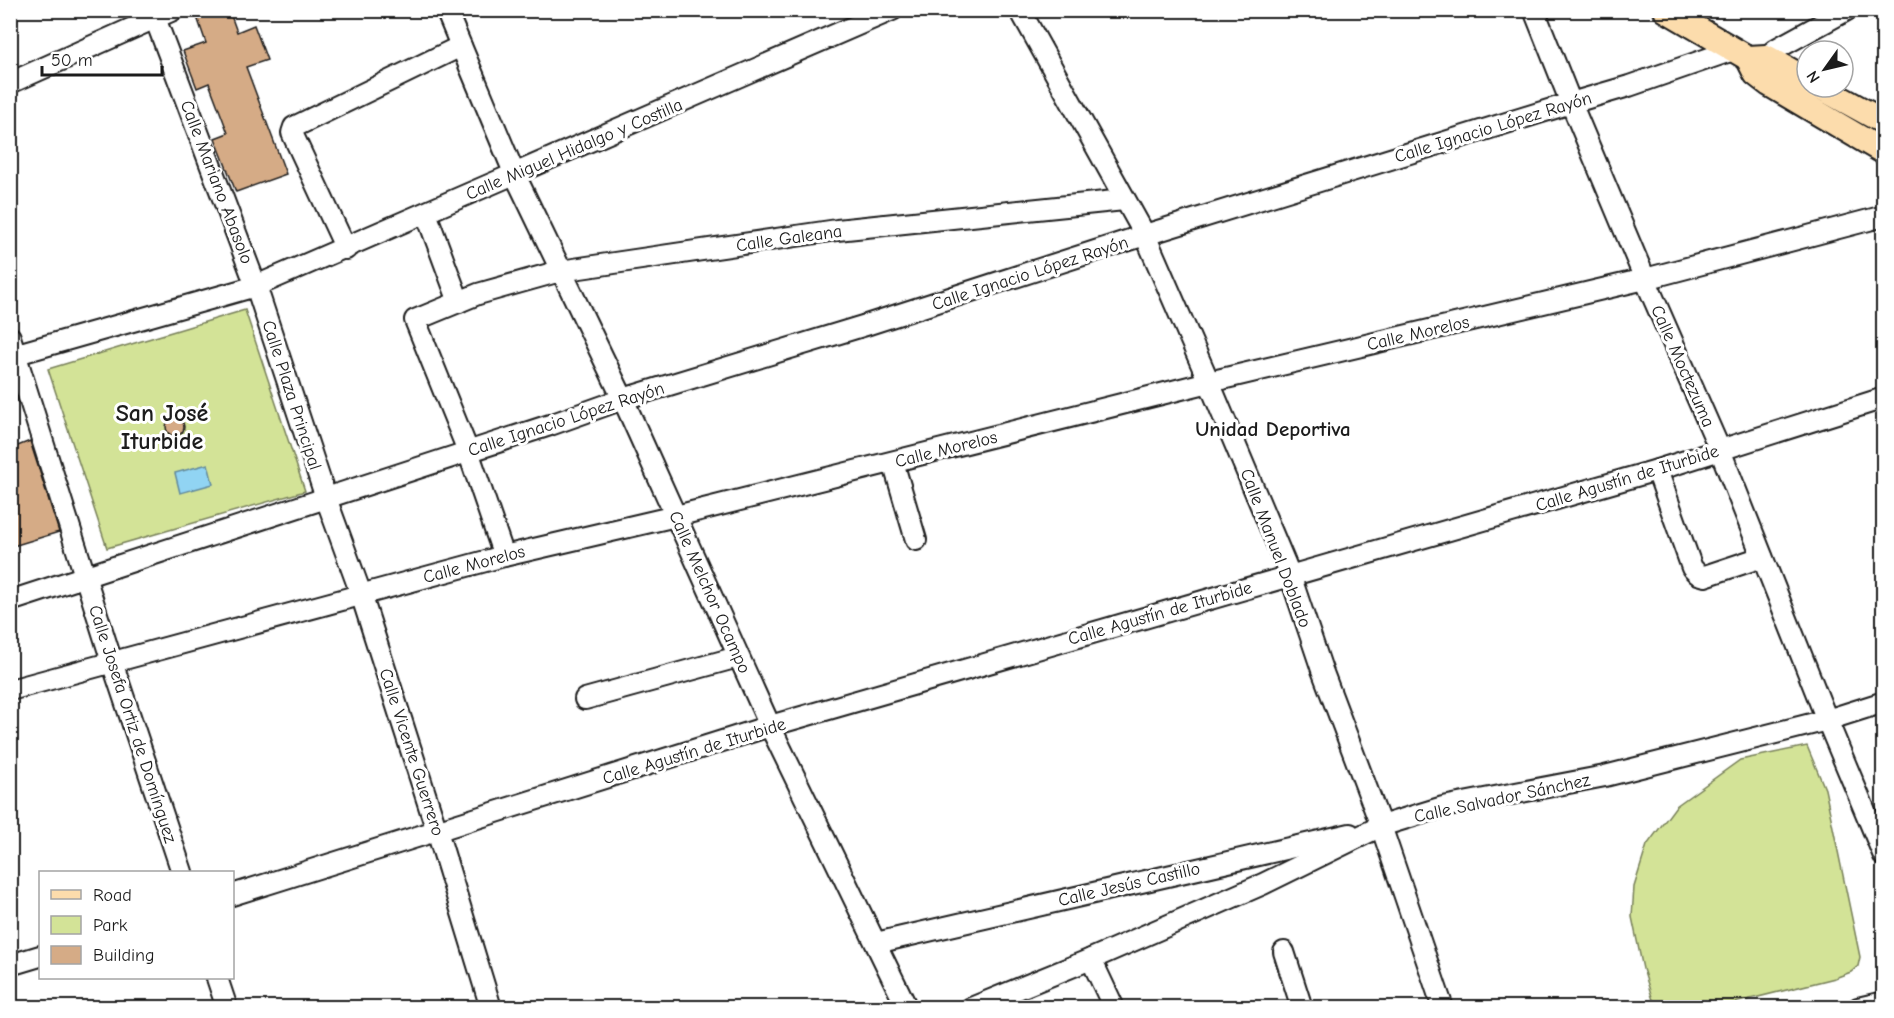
<svg xmlns="http://www.w3.org/2000/svg" width="1894" height="1018" viewBox="0 0 1894 1018" font-family="'Comic Neue',sans-serif">
<style>
.green{fill:#d3e397;stroke:#78805a;stroke-width:1.5}
.water{fill:#91d4f3;stroke:#628a9d;stroke-width:1.5}
.building{fill:#d5ab86;stroke:#1c1c1c;stroke-width:1.5}
.lines{fill:none;stroke-linecap:round;stroke-linejoin:round}
.minor-casing{stroke:#1c1c1c;stroke-width:24}
.major-casing{stroke:#1c1c1c;stroke-width:28}
.minor{stroke:#fff;stroke-width:20}
.major{stroke:#fcdcac;stroke-width:24}
.labels{text-anchor:middle;stroke-width:6;stroke-linejoin:round;paint-order:stroke}
.street-label{font-size:18px;fill:#1c1c1c;stroke:#fff}
.quarter-label{font-size:21px;font-weight:bold;fill:#1c1c1c;stroke:#fff}
.district-label{font-size:24px;font-weight:bold;fill:#1c1c1c;stroke:#fff}
</style>
<rect width="100%" height="100%" fill="#fff"/>
<filter id="ink" filterUnits="userSpaceOnUse"><feTurbulence type="fractalNoise" baseFrequency=".0167" numOctaves="2"/><feDisplacementMap in="SourceGraphic" scale="12" xChannelSelector="R" yChannelSelector="G"/><feConvolveMatrix kernelMatrix="1 2 1 2 8 2 1 2 1" color-interpolation-filters="sRGB"/></filter>
<g filter="url(#ink)">
<g class="green">
<path d="M 245,310 L 305,491 L 107,548 L 48,369 Z"/>
<path d="M 1807,746 L 1825,789 L 1860,957 L 1858,966 L 1851,972 L 1835,978 L 1718,1007 L 1671,1007 L 1653,1000 L 1643,969 L 1632,917 L 1634,887 L 1647,845 L 1676,806 L 1740,760 Z"/>
</g>
<path class="water" d="M 208,464 L 213,484 L 180,493 L 175,473 Z"/>
<g class="building">
<path d="M 204,10 L 229,10 L 237,32 L 254,25 L 267,60 L 246,67 L 286,174 L 236,192 L 215,138 L 228,133 L 209,83 L 197,88 L 183,51 L 206,43 L 196,14 Z"/>
<circle cx="175" cy="427" r="9"/>
<path d="M 30,441 L 59,532 L 10,547 L 10,449 Z"/>
</g>
<g class="lines">
<g class="minor-casing">
<g id="minor">
<path d="M 152,10 L 256,286 L 326,498 L 361,594 L 437,831 L 491,1008"/>
<path d="M 446,10 L 515,175 L 623,399 L 770,726 L 907,1008"/>
<path d="M 1020,10 L 1145,235 L 1209,382 L 1290,575 L 1322,670 L 1381,826 L 1443,1008"/>
<path d="M 1534,10 L 1571,103 L 1645,279 L 1720,450 L 1827,720 L 1884,856"/>
<path d="M 1759,70 L 1766,57 L 1776,49 L 1847,10"/>
<path d="M 10,83 L 173,10"/>
<path d="M 426,213 L 459,302"/>
<path d="M 346,249 L 292,133 L 294,127 L 461,46"/>
<path d="M 10,337 L 112,662 L 182,872"/>
<path d="M 10,356 L 256,286 L 892,10"/>
<path d="M 893,462 L 916,540"/>
<path d="M 1657,470 L 1692,568 L 1698,574 L 1705,576 L 1762,557"/>
<path d="M 504,556 L 468,451 L 415,320 L 478,294 L 560,271 L 837,230 L 1124,200"/>
<path d="M 10,601 L 550,425 L 623,399 L 866,325 L 1145,235 L 1571,103 L 1629,86 L 1733,50"/>
<path d="M 10,690 L 504,556 L 676,516 L 1209,382 L 1645,279 L 1884,216"/>
<path d="M 585,699 L 738,657"/>
<path d="M 232,895 L 770,726 L 1657,470 L 1884,398"/>
<path d="M 876,943 L 1350,834"/>
<path d="M 1284,952 L 1302,1008"/>
<path d="M 1091,959 L 1114,1008"/>
<path d="M 10,965 L 40,956"/>
<path d="M 217,978 L 227,1008"/>
<path d="M 971,1008 L 1091,959 L 1263,884 L 1381,826 L 1443,807 L 1605,776 L 1827,720 L 1884,702"/>
<path d="M 1858,1008 L 1884,1002"/>
</g>
</g>
<g class="major-casing">
<g id="major">
<path d="M 1666,10 L 1748,58 L 1766,57 L 1807,80"/>
<path d="M 1748,58 L 1756,74 L 1769,84 L 1884,152"/>
<path d="M 1820,87 L 1884,122"/>
</g>
</g>
<use href="#minor" class="minor"/>
<use href="#major" class="major"/>
</g>
</g>
<g class="labels">
<g class="street-label">
<text transform="translate(1493 127) rotate(-17)" y="6">Calle Ignacio López Rayón</text>
<text transform="translate(574 149) rotate(-23)" y="6">Calle Miguel Hidalgo y Costilla</text>
<text transform="translate(217 182) rotate(69)" y="6">Calle Mariano Abasolo</text>
<text transform="translate(789 238) rotate(-8)" y="6">Calle Galeana</text>
<text transform="translate(1030 273) rotate(-18)" y="6">Calle Ignacio López Rayón</text>
<text transform="translate(1418 333) rotate(-13)" y="6">Calle Morelos</text>
<text transform="translate(1683 366) rotate(66)" y="6">Calle Moctezuma</text>
<text transform="translate(292 395) rotate(72)" y="6">Calle Plaza Principal</text>
<text transform="translate(566 419) rotate(-18)" y="6">Calle Ignacio López Rayón</text>
<text transform="translate(946 449) rotate(-14)" y="6">Calle Morelos</text>
<text transform="translate(1627 478) rotate(-17)" y="6">Calle Agustín de Iturbide</text>
<text transform="translate(1276 548) rotate(69)" y="6">Calle Manuel Doblado</text>
<text transform="translate(474 564) rotate(-15)" y="6">Calle Morelos</text>
<text transform="translate(710 592) rotate(66)" y="6">Calle Melchor Ocampo</text>
<text transform="translate(1160 613) rotate(-16)" y="6">Calle Agustín de Iturbide</text>
<text transform="translate(133 724) rotate(72)" y="6">Calle Josefa Ortiz de Domínguez</text>
<text transform="translate(694 751) rotate(-17)" y="6">Calle Agustín de Iturbide</text>
<text transform="translate(412 752) rotate(72)" y="6">Calle Vicente Guerrero</text>
<text transform="translate(1502 798) rotate(-12)" y="6">Calle Salvador Sánchez</text>
<text transform="translate(1129 884) rotate(-13)" y="6">Calle Jesús Castillo</text>
</g>
<g class="quarter-label">
<text x="1273" y="436">Unidad Deportiva</text>
</g>
<g class="district-label">
<text x="162" y="421">San José<tspan x="162" dy="28">Iturbide</tspan></text>
</g>
</g>
<rect width="1894" height="1018" fill="none" stroke="#fff" stroke-width="36"/>
<rect x="18" y="18" width="1858" height="982" fill="none" stroke="#1c1c1c" stroke-width="2" filter="url(#ink)"/>
<rect x="39" y="871" width="195" height="108" fill="#ffffff" stroke="#a4a4a4" stroke-width="1.5"/>
<rect x="51" y="890" width="30" height="9" fill="#fcdcac" stroke="#a4a4a4" stroke-width="1.5"/>
<text x="93" y="901" font-size="18" fill="#1c1c1c">Road</text>
<rect x="51" y="916" width="30" height="18" fill="#d3e397" stroke="#a4a4a4" stroke-width="1.5"/>
<text x="93" y="931" font-size="18" fill="#1c1c1c">Park</text>
<rect x="51" y="946" width="30" height="18" fill="#d5ab86" stroke="#a4a4a4" stroke-width="1.5"/>
<text x="93" y="961" font-size="18" fill="#1c1c1c">Building</text>
<g transform="translate(1825 69) rotate(236)"><circle r="28" fill="#ffffff" stroke="#a4a4a4" stroke-width="1.5"/>
<path d="M0-4.5L10 22L0 15L-10 22Z" fill="#1c1c1c"/>
<text y="-9" font-size="16" font-weight="bold" text-anchor="middle" fill="#1c1c1c">N</text>
</g>
<path d="M42 66v9h120v-9" fill="none" stroke="#1c1c1c" stroke-width="3"/>
<text x="51" y="66" font-size="18" fill="#1c1c1c" stroke="#ffffff" stroke-width="4.5" paint-order="stroke">50 m</text>
</svg>
